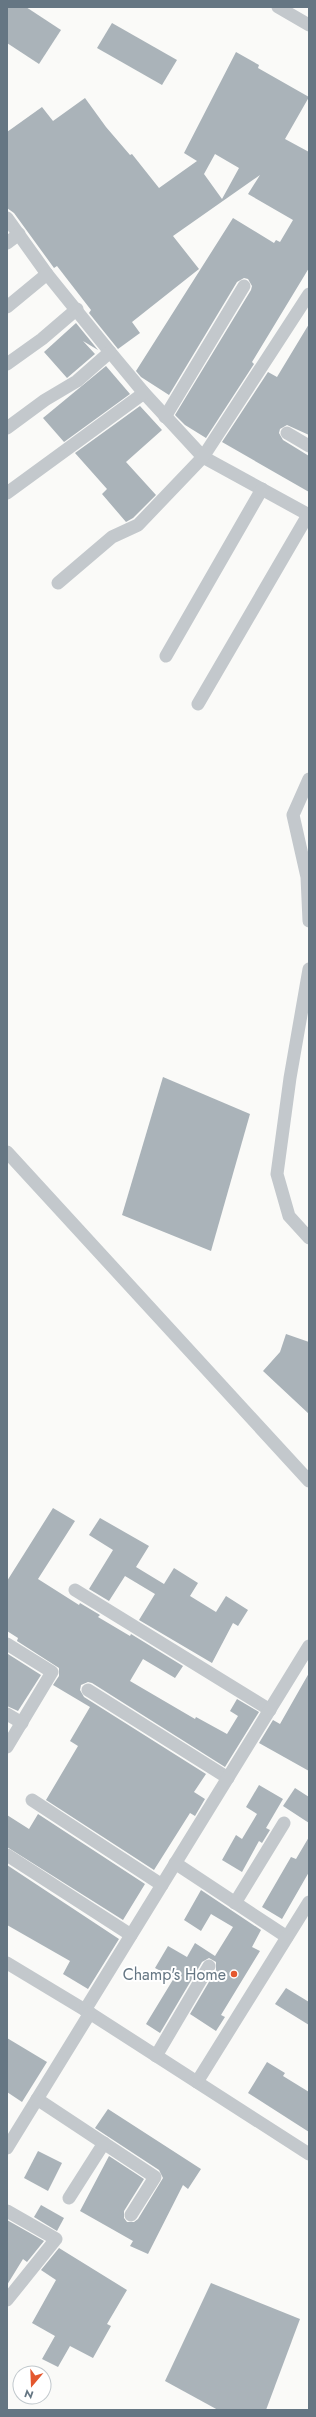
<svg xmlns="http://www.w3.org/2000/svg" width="316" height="2417" viewBox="0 0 316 2417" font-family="Jost,sans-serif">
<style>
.building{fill:#aab3b9;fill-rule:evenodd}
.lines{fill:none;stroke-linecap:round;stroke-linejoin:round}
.minor{stroke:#c3c8cc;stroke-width:13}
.poi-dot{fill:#e4572e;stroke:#fff;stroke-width:1.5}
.labels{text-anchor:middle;stroke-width:4;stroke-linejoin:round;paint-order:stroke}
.poi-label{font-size:16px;fill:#657683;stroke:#fff;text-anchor:end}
</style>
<rect width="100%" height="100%" fill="#fafaf8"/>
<g class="building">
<path d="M 7,7 L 26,7 L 61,30 L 39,64 L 7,43 Z"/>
<path d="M 112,23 L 177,60 L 162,85 L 97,48 Z"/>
<path d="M 236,52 L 259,65 L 258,68 L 309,97 L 285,139 L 309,152 L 309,268 L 252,362 L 254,364 L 206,438 L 185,425 L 175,415 L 251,290 L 252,286 L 248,279 L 244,278 L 237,282 L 169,395 L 141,377 L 136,371 L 233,218 L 274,243 L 276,240 L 280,242 L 293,220 L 248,194 L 260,175 L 173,236 L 199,269 L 132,322 L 140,333 L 118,349 L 89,313 L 91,310 L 57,266 L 54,268 L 14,213 L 7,208 L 7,132 L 42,107 L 53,121 L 85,98 L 106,127 L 130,155 L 132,154 L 159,188 L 197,161 L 184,153 ZM 215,154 L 239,168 L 222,199 L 204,174 Z"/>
<path d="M 76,323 L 98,350 L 83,341 L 95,354 L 67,378 L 44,352 Z"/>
<path d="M 309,324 L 309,435 L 287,425 L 280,429 L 279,433 L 283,440 L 309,456 L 309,492 L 222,442 L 268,372 L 277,377 Z"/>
<path d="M 106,366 L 130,394 L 64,442 L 43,418 Z"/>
<path d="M 140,406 L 162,430 L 126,462 L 156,495 L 133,518 L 126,522 L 102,494 L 107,489 L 75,453 Z"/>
<path d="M 163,1077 L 250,1114 L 211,1251 L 122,1215 Z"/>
<path d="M 286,1334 L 309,1342 L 309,1414 L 263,1371 L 280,1352 Z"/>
<path d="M 53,1508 L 75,1521 L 38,1579 L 79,1605 L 80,1603 L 100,1615 L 98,1617 L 130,1636 L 131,1634 L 183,1666 L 175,1678 L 143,1659 L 130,1681 L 195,1719 L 196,1717 L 227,1734 L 238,1716 L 230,1711 L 237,1699 L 259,1712 L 225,1767 L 92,1683 L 88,1682 L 81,1685 L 80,1690 L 84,1697 L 206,1774 L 194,1792 L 205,1799 L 195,1816 L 190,1813 L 154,1870 L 46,1800 L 78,1746 L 70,1741 L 90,1707 L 53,1685 L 59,1676 L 59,1668 L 17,1641 L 18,1638 L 7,1631 L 7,1581 Z"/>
<path d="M 100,1518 L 149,1546 L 136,1567 L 164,1584 L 174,1568 L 198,1583 L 190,1596 L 216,1612 L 226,1596 L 248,1610 L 238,1626 L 233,1623 L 212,1663 L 139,1620 L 155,1594 L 125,1576 L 109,1601 L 89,1589 L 113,1550 L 89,1535 Z"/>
<path d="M 8,1654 L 41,1675 L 18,1711 L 7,1706 Z"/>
<path d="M 309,1673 L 309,1771 L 259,1743 L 273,1720 L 280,1724 Z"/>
<path d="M 259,1785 L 283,1799 L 266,1828 L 270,1830 L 262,1843 L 259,1841 L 242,1872 L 222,1860 L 236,1835 L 242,1839 L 257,1814 L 246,1807 Z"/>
<path d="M 295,1788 L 309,1797 L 309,1823 L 283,1806 Z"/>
<path d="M 38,1814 L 145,1884 L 123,1920 L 7,1847 L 7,1815 L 29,1829 Z"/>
<path d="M 309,1837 L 309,1872 L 282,1919 L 262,1907 L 291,1857 L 296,1859 Z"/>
<path d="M 7,1865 L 119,1939 L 88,1989 L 63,1974 L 70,1961 L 7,1925 Z"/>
<path d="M 201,1890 L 261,1930 L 252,1947 L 260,1951 L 221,2015 L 225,2017 L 216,2031 L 190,2014 L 216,1970 L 216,1962 L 209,1958 L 202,1962 L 160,2033 L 146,2024 L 174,1978 L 155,1968 L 168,1946 L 187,1957 L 195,1943 L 215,1956 L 233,1927 L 211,1914 L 201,1931 L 184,1920 Z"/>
<path d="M 286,1988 L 309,2002 L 309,2025 L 275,2004 Z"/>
<path d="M 7,2038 L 47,2062 L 22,2102 L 7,2092 Z"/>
<path d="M 267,2062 L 285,2073 L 283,2076 L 309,2092 L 309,2132 L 248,2093 Z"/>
<path d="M 108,2109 L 201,2169 L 188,2189 L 183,2185 L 148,2254 L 130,2246 L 133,2241 L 80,2211 L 109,2156 L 144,2179 L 124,2211 L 124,2218 L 127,2222 L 134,2222 L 138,2219 L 163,2178 L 159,2170 L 95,2128 Z"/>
<path d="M 38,2151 L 62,2163 L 48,2191 L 24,2178 Z"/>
<path d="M 41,2205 L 64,2218 L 57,2231 L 34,2217 Z"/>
<path d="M 7,2220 L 44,2241 L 27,2262 L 23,2259 L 7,2285 Z"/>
<path d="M 59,2248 L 127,2290 L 107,2324 L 111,2326 L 93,2358 L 70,2346 L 58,2367 L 42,2359 L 55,2336 L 32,2323 L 56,2280 L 41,2270 Z"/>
<path d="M 211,2283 L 300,2319 L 266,2410 L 218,2410 L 165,2381 Z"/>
</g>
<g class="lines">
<g class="minor">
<path d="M 278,7 L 309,25"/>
<path d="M 7,218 L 47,274 L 110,352 L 144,393 L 203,457 L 309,515"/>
<path d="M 7,243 L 19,234"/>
<path d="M 7,307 L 47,274"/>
<path d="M 7,364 L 42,339 L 77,309"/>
<path d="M 165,417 L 244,286"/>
<path d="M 7,428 L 45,400 L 77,381 L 110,352"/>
<path d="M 287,433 L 309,446"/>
<path d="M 7,493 L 144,393"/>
<path d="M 58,583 L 112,537 L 138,525 L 203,457 L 309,294"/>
<path d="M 166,656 L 262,489"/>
<path d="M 198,704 L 308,515"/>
<path d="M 309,779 L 293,815 L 307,877 L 309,921"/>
<path d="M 309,969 L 290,1078 L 277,1174 L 289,1216 L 309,1238"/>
<path d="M 7,1152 L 309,1481"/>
<path d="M 75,1590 L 270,1710"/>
<path d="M 7,1644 L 52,1672 L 7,1747"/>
<path d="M 88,1690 L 228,1778"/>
<path d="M 7,1714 L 22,1723"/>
<path d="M 32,1800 L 162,1885"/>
<path d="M 7,1855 L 131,1935"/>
<path d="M 175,1863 L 287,1937"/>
<path d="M 235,1903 L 284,1823"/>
<path d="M 7,1963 L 85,2010 L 309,2154"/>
<path d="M 85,2010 L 309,1646"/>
<path d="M 156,2056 L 209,1966"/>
<path d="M 197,2082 L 309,1902"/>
<path d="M 37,2099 L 155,2177 L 131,2215"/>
<path d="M 7,2148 L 90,2013"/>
<path d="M 69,2198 L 104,2143"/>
<path d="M 7,2211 L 56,2239 L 7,2300"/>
</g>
</g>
<circle class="poi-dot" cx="234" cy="1974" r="4"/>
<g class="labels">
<g class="poi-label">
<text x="226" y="1980">Champ's Home</text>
</g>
</g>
<rect width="316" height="2417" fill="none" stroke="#657683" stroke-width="16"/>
<g transform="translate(32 2385) rotate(199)"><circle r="19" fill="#ffffff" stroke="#c1c8cd"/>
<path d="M0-3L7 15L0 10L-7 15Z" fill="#e4572e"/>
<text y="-6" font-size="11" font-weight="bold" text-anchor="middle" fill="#657683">N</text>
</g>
</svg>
